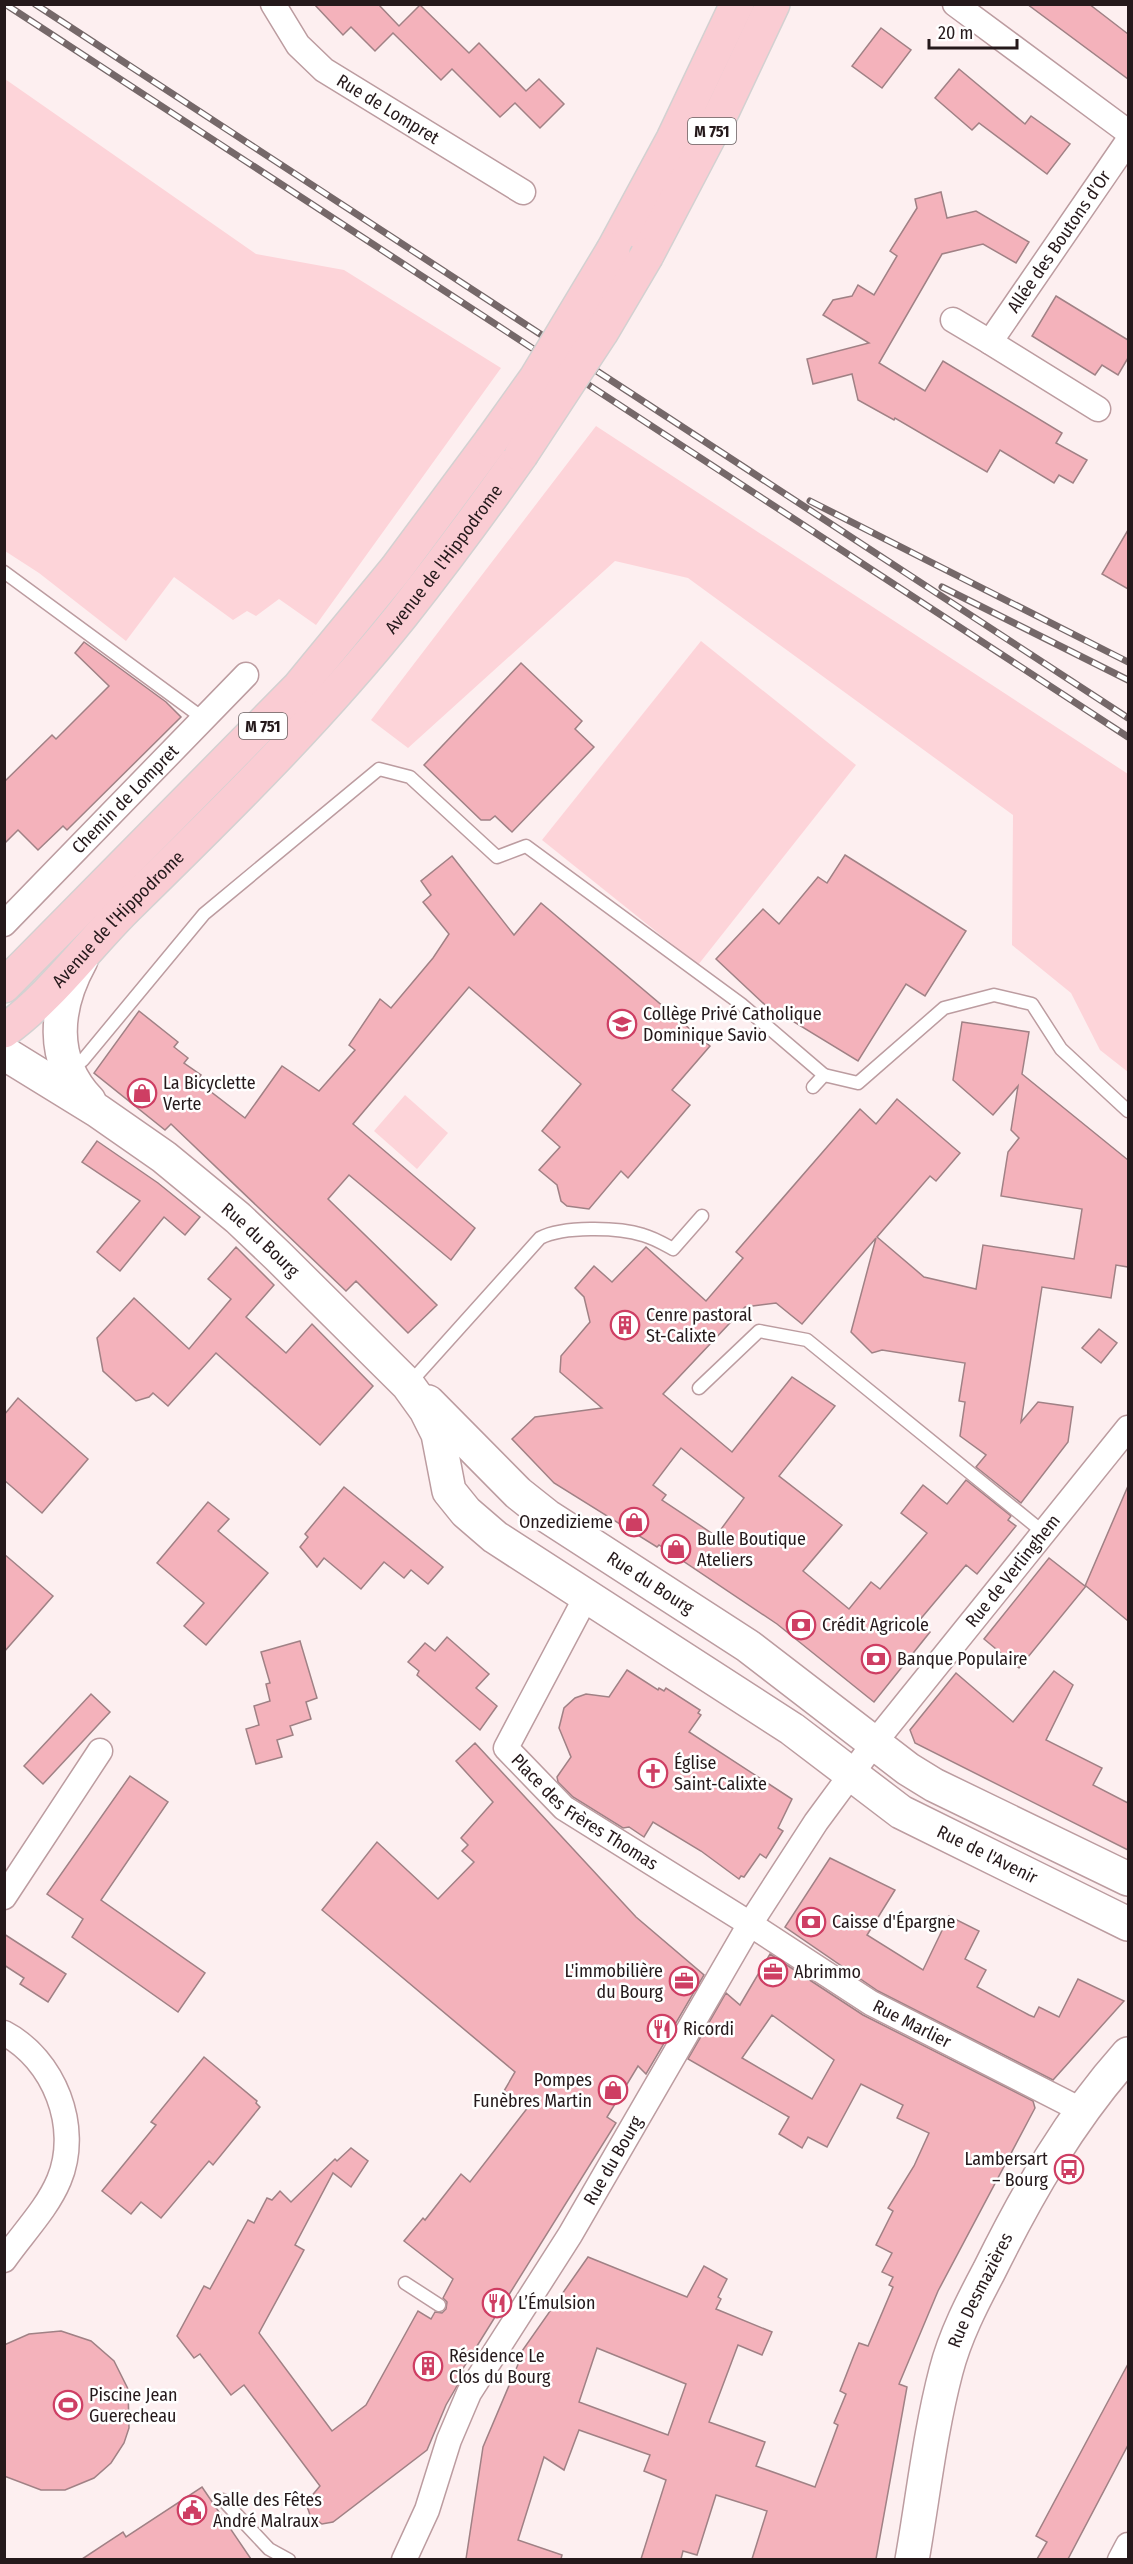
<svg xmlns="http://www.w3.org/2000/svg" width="1133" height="2564" viewBox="0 0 1133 2564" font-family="'Fira Sans Condensed',sans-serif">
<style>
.green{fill:#fdd4d9}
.building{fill:#f4b2bb;stroke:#a08185;stroke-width:1.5;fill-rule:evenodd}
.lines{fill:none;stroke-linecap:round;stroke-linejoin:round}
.lane-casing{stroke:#bc9ca0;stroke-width:15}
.street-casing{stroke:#bc9ca0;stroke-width:27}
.secondary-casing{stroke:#bc9ca0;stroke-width:36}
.primary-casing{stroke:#d3d1d1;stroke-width:36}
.lane{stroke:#fff;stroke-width:12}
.street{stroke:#fff;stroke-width:24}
.secondary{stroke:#fff;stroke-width:33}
.primary{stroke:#faccd3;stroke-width:33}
.rail-casing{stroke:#756869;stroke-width:7}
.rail{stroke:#fff;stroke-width:4.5;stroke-dasharray:14;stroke-linecap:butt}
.primary-bridge-casing{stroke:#d3d1d1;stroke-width:36;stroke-linecap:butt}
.primary-bridge{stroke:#faccd3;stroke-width:33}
.labels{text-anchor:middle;stroke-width:5;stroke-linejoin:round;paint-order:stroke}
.shield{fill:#fff;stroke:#665e5f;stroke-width:1.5}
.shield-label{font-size:16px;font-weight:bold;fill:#25191b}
.street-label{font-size:18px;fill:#25191b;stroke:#fff}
.poi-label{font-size:18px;fill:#25191b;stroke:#fff;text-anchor:start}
</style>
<rect width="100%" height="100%" fill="#fdeff0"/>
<g class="green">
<path d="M 5,79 L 256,254 L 344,270 L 501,368 L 316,625 L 279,599 L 256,616 L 247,611 L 233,620 L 174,577 L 126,641 L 39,573 L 5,551 Z"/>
<path d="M 596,426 L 1128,774 L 1128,1072 L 1100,1050 L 1071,993 L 1012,945 L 1013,815 L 688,578 L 615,561 L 408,748 L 371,720 Z"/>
<path d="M 701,641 L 856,765 L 698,965 L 542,840 Z"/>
<path d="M 405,1095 L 448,1133 L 417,1169 L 374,1131 Z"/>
</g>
<g class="building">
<path d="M 314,4 L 378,4 L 399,26 L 420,5 L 469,53 L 479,43 L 526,91 L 539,79 L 564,104 L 540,128 L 515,103 L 500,117 L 452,69 L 441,80 L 393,33 L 375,51 L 351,27 L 343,35 Z"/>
<path d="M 1027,4 L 1089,4 L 1128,34 L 1128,79 Z"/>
<path d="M 881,28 L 911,50 L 882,88 L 852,66 Z"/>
<path d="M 959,69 L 1025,124 L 1031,116 L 1070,144 L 1047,174 L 979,123 L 972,130 L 935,98 Z"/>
<path d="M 941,192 L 947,218 L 976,211 L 1029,242 L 1016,263 L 983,244 L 942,254 L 879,363 L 925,391 L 943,361 L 1062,433 L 1056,443 L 1087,460 L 1073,483 L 1059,475 L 1054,483 L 1000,450 L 987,472 L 895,418 L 894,420 L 858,400 L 852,374 L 813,384 L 807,359 L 869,343 L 823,315 L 833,300 L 852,296 L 858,285 L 874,295 L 897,256 L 890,251 L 917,208 L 915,199 Z"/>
<path d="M 1056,296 L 1128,340 L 1128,358 L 1118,375 L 1102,365 L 1095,375 L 1032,336 Z"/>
<path d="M 1128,530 L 1128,589 L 1102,574 Z"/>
<path d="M 84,642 L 166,702 L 181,717 L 67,830 L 63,826 L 38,850 L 18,830 L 4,844 L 4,782 L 52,735 L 56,739 L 109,686 L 75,653 Z"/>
<path d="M 521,663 L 582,721 L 575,729 L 594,747 L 512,832 L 495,816 L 490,820 L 481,820 L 424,765 Z"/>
<path d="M 845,855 L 966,931 L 925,996 L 906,984 L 858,1061 L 781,1014 L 778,1017 L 716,959 L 763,909 L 779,924 L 818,877 L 827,883 Z"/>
<path d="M 452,856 L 514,935 L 541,903 L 710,1046 L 672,1090 L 690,1105 L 628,1178 L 621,1171 L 589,1209 L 567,1206 L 561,1201 L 557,1185 L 539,1170 L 560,1147 L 542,1131 L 581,1084 L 469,987 L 353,1124 L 475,1228 L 451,1260 L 349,1175 L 328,1199 L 437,1305 L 408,1333 L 356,1281 L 346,1291 L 171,1124 L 165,1130 L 94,1073 L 139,1011 L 178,1042 L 174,1047 L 188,1058 L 184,1063 L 201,1075 L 197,1081 L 245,1118 L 282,1066 L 319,1091 L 355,1050 L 349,1045 L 380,999 L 391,1008 L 433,958 L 449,934 L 423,902 L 431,895 L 421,881 Z"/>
<path d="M 962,1022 L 1029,1032 L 1022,1074 L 1128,1160 L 1128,1267 L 1116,1265 L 1111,1298 L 1042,1287 L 1021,1422 L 1038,1402 L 1073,1407 L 1068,1442 L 1021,1503 L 976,1467 L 986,1455 L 960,1436 L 965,1402 L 959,1401 L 965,1363 L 882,1350 L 872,1353 L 851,1332 L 876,1238 L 802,1324 L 776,1303 L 745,1307 L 663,1394 L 732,1452 L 792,1377 L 835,1406 L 779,1476 L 842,1525 L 803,1571 L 849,1609 L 871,1582 L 880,1589 L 927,1533 L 901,1513 L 923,1485 L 947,1504 L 966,1480 L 1011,1516 L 1008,1520 L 1016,1526 L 977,1574 L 966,1565 L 918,1622 L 930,1632 L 874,1702 L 777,1624 L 659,1545 L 657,1547 L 554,1483 L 512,1439 L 535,1417 L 602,1408 L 560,1372 L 561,1356 L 590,1322 L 584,1297 L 575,1288 L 594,1266 L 612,1282 L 646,1247 L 706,1301 L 743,1258 L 736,1252 L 860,1109 L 876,1124 L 897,1099 L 960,1153 L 936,1181 L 930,1176 L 877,1237 L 924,1277 L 976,1289 L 983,1245 L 1074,1259 L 1082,1209 L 1001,1196 L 1008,1152 L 1019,1138 L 1011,1130 L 1018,1086 L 993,1115 L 953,1080 ZM 681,1448 L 744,1498 L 716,1536 L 662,1500 L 666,1495 L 653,1485 Z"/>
<path d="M 97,1141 L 158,1183 L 200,1217 L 185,1235 L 164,1217 L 120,1271 L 97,1252 L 140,1201 L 82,1162 Z"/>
<path d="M 236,1247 L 274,1285 L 246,1317 L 286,1353 L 312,1324 L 373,1386 L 320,1445 L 216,1353 L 168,1406 L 153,1393 L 149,1397 L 136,1401 L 103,1371 L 97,1338 L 134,1298 L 189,1349 L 231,1299 L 208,1279 Z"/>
<path d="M 1099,1329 L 1117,1343 L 1101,1363 L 1082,1348 Z"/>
<path d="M 18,1398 L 88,1459 L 42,1513 L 4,1480 L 4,1415 Z"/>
<path d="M 1128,1486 L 1128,1621 L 1086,1586 L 1019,1668 L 984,1639 L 1049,1558 L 1085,1586 Z"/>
<path d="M 344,1487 L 443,1567 L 428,1584 L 411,1570 L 404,1578 L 384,1562 L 361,1589 L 324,1558 L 317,1567 L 300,1547 L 308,1537 L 305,1534 Z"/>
<path d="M 208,1502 L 229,1519 L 218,1531 L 268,1573 L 206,1645 L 184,1626 L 204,1603 L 157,1563 Z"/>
<path d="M 4,1554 L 53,1596 L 4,1652 Z"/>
<path d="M 447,1637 L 489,1674 L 476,1688 L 497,1706 L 480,1730 L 417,1675 L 419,1671 L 408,1662 L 425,1643 L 435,1651 Z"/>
<path d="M 300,1641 L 317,1698 L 306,1702 L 311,1719 L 290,1726 L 293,1735 L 277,1740 L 282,1757 L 256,1764 L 246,1729 L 259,1725 L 254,1706 L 270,1701 L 266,1684 L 270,1683 L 261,1652 Z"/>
<path d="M 627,1670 L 658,1690 L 659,1688 L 664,1691 L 666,1688 L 700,1710 L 698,1713 L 701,1715 L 689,1732 L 792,1799 L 778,1828 L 783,1831 L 766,1858 L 760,1854 L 744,1877 L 741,1876 L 739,1879 L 701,1851 L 653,1822 L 644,1837 L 629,1827 L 623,1828 L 573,1797 L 558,1782 L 557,1777 L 571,1757 L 559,1728 L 564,1708 L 575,1698 L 586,1694 L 609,1697 Z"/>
<path d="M 1054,1671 L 1073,1685 L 1046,1740 L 1102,1768 L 1093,1785 L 1128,1803 L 1128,1850 L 915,1743 L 910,1730 L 956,1673 L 1013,1722 Z"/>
<path d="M 91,1694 L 110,1712 L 43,1784 L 24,1766 Z"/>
<path d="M 475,1743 L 636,1917 L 704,1975 L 646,2074 L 638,2066 L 607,2117 L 616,2123 L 462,2370 L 465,2372 L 446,2405 L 427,2450 L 333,2522 L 322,2524 L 310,2515 L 307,2506 L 310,2498 L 320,2486 L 244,2385 L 231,2395 L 200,2354 L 194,2358 L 177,2336 L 204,2286 L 210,2289 L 248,2220 L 254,2223 L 267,2198 L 272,2200 L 280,2191 L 291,2202 L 335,2159 L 337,2161 L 351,2148 L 368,2161 L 351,2187 L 333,2173 L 295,2245 L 304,2250 L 259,2333 L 332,2431 L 366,2405 L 418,2311 L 431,2319 L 435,2312 L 442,2313 L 446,2309 L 447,2302 L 443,2298 L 453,2279 L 404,2241 L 423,2218 L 425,2220 L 461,2174 L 470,2182 L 529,2106 L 504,2091 L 515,2072 L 322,1910 L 377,1842 L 438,1899 L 474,1862 L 462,1851 L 468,1845 L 461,1838 L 493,1802 L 456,1761 Z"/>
<path d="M 130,1776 L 168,1802 L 101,1900 L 205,1973 L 178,2012 L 72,1937 L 83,1919 L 47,1894 Z"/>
<path d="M 830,1858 L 895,1890 L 867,1935 L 923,1970 L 949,1916 L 979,1931 L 965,1959 L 986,1970 L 977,1987 L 1029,2015 L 1034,2017 L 1039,2007 L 1059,2017 L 1078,1979 L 1124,2001 L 1053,2080 L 878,1991 L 785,1927 Z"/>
<path d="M 4,1934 L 66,1974 L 48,2002 L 20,1984 L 24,1978 L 4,1965 Z"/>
<path d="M 770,1954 L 863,2015 L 1033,2101 L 1035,2108 L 938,2291 L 899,2384 L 907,2387 L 876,2559 L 752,2559 L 767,2511 L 716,2495 L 697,2555 L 683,2551 L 681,2559 L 641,2559 L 666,2480 L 644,2471 L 650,2455 L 579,2430 L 564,2470 L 544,2457 L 518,2540 L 562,2555 L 561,2559 L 466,2559 L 483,2447 L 519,2362 L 515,2361 L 588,2257 L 687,2297 L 704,2266 L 727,2279 L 718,2297 L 721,2299 L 716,2309 L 772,2332 L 762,2355 L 738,2345 L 709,2422 L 765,2442 L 756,2466 L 815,2487 L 838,2425 L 834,2423 L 846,2394 L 840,2391 L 854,2355 L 859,2343 L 868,2346 L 893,2287 L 889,2285 L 893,2277 L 882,2272 L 892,2253 L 876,2245 L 893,2211 L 888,2208 L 914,2166 L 929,2133 L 897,2118 L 903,2105 L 861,2084 L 827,2147 L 808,2137 L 802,2148 L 779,2134 L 789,2117 L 688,2059 L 726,1993 L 740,2005 ZM 772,2015 L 834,2060 L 812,2099 L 742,2058 ZM 597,2348 L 686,2384 L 668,2435 L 579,2402 Z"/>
<path d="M 204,2057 L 257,2101 L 256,2103 L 260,2107 L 213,2165 L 209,2161 L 161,2218 L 141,2202 L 131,2214 L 102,2191 L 156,2125 L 151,2122 Z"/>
<path d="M 61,2331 L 91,2341 L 114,2361 L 128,2389 L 129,2428 L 124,2443 L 111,2463 L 94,2478 L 65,2490 L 41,2490 L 4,2476 L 4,2345 L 29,2334 Z"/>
<path d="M 1128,2364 L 1128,2445 L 1068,2559 L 1037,2559 L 1047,2542 L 1036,2536 Z"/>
<path d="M 202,2487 L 251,2559 L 82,2559 L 123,2532 L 126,2537 Z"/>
</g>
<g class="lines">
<g class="lane-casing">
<g id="lane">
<path d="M 4,572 L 204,719"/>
<path d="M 70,1070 L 83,1060 L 204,914 L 379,769 L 410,777 L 497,857 L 526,846 L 741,1004 L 824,1075"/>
<path d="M 813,1087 L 824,1075 L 858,1083 L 944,1008 L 994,995 L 1032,1004 L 1061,1049 L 1128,1111"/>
<path d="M 408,1385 L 540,1238 C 563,1226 618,1227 643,1235 C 654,1238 664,1244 673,1249 L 702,1216"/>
<path d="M 699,1388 L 759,1331 L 807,1340 L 1043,1532"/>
<path d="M 405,2283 L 439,2305"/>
<path d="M 223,2500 L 269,2549 L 289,2560"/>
</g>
</g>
<g class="street-casing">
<g id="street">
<path id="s1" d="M 273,4 L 298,45 L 324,70 L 523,192"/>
<path d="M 955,4 L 1128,132"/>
<path d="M 953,320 L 990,342"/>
<path id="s2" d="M 1098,409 L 990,342 L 1128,141"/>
<path id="s3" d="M 4,924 L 246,675"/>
<path id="s4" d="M 586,1597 L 506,1748 L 564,1808 L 750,1924 L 871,2003 L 1081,2110"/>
<path d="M 4,1897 L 100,1751"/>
<path d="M 4,2033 C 54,2059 81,2127 59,2180 C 47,2209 22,2234 4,2260"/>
<path id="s5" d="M 404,2560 L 427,2510 L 449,2440 L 469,2393 L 570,2235 L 750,1924 L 816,1822 L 875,1742 L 1128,1428"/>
<path d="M 1120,2560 L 1128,2545"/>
</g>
</g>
<g class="secondary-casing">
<g id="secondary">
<path d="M 81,960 C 55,1007 49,1059 89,1101"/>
<path id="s6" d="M 4,1053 L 98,1111 L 164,1157 L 238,1218 L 278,1256 L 408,1385 L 426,1410 L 438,1434 L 449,1491 L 466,1512 L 495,1537 L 792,1729 L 901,1812 L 1128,1924"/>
<path id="s7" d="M 428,1402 L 518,1493 L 547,1516 L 748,1646 L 908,1769 L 934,1785 L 1128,1879"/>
<path id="s8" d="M 912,2560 C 923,2497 930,2432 946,2371 C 955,2336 972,2303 989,2271 C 1028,2192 1070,2119 1128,2054"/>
</g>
</g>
<g class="primary-casing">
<g id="primary">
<path d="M 613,250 L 673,139 L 737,4"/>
<path d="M 647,255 L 723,110 L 773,4"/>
<path d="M 4,986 L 299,687 L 396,569 L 491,441"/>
<path id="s9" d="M 4,1031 C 52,996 84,950 125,909 C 221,815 318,720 402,615 C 443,563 483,509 521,455"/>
</g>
</g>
<use href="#lane" class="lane"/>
<use href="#street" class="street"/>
<use href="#secondary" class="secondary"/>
<use href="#primary" class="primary"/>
<g class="rail-casing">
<g id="rail">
<path d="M 5,4 L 1128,737"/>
<path d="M 35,4 L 1128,718"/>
<path d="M 810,501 L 1128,662"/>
<path d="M 942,587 L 1128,680"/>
</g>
</g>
<use href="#rail" class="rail"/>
<g class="primary-bridge-casing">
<g id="primary-bridge">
<path d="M 491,441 L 536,378 L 613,250"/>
<path d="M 521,455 L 601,333 L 647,255"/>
</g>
</g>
<use href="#primary-bridge" class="primary-bridge"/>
</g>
<defs>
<g id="school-ring" transform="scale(1.5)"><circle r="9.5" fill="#fff" stroke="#ce3e63" stroke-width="1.5"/><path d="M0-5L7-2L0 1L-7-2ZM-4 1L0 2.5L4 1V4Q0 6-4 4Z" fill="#ce3e63"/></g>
<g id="shop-ring" transform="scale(1.5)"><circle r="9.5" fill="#fff" stroke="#ce3e63" stroke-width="1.5"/><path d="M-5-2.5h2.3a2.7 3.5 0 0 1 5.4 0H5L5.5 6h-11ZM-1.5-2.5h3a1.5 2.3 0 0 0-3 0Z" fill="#ce3e63"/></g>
<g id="building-ring" transform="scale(1.5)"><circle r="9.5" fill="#fff" stroke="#ce3e63" stroke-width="1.5"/><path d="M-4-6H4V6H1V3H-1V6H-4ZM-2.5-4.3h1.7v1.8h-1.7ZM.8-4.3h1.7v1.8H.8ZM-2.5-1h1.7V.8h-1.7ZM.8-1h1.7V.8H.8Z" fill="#ce3e63"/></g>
<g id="bank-ring" transform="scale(1.5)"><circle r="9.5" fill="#fff" stroke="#ce3e63" stroke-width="1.5"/><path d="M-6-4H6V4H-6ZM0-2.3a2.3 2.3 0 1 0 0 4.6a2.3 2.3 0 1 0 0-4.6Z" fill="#ce3e63"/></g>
<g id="church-ring" transform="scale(1.5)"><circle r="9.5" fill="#fff" stroke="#ce3e63" stroke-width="1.5"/><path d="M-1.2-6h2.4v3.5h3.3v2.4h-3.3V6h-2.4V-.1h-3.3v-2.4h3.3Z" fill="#ce3e63"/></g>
<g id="office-ring" transform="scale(1.5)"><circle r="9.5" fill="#fff" stroke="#ce3e63" stroke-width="1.5"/><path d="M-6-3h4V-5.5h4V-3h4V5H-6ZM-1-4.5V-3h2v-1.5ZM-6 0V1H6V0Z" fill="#ce3e63"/></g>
<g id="restaurant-ring" transform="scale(1.5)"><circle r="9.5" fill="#fff" stroke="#ce3e63" stroke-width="1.5"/><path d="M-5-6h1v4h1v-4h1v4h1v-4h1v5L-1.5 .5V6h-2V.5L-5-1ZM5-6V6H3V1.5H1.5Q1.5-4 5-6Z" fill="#ce3e63"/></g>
<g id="bus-ring" transform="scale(1.5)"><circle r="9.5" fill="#fff" stroke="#ce3e63" stroke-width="1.5"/><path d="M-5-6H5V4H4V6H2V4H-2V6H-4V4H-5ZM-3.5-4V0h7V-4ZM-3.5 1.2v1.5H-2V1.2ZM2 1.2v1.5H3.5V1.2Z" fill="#ce3e63"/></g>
<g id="stadium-ring" transform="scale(1.5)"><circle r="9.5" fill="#fff" stroke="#ce3e63" stroke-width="1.5"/><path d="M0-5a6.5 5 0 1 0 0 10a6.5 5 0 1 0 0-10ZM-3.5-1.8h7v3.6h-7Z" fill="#ce3e63"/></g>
<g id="civic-ring" transform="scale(1.5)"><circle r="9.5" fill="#fff" stroke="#ce3e63" stroke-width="1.5"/><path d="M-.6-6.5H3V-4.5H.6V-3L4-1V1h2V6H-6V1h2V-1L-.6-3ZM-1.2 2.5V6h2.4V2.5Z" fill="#ce3e63"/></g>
</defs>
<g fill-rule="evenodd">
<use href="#school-ring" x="622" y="1024"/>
<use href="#shop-ring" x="142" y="1093"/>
<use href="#building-ring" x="625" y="1325"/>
<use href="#shop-ring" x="634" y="1522"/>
<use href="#shop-ring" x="676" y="1549"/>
<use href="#bank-ring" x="801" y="1625"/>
<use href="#bank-ring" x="876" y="1659"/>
<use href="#church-ring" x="653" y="1773"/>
<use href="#bank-ring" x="811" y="1922"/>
<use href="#office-ring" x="773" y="1972"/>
<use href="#office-ring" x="684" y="1981"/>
<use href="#restaurant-ring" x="662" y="2029"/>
<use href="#shop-ring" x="613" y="2090"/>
<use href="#bus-ring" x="1069" y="2169"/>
<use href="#restaurant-ring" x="497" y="2303"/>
<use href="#building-ring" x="428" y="2366"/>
<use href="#stadium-ring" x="68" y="2405"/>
<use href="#civic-ring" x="192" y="2510"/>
</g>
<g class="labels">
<g class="shield">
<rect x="688" y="118" width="48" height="26" rx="4.5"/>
<rect x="239" y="713" width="48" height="26" rx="4.5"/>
</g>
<g class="shield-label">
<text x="712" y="137">M 751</text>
<text x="263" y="732">M 751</text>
</g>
<g class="street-label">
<text dy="6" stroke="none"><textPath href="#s1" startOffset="159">Rue de Lompret</textPath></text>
<text dy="6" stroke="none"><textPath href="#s2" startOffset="249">Allée des Boutons d'Or</textPath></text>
<text dy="6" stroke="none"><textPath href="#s9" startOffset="646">Avenue de l'Hippodrome</textPath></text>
<text dy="6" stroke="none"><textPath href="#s3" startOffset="174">Chemin de Lompret</textPath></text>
<text dy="6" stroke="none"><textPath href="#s9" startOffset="160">Avenue de l'Hippodrome</textPath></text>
<text dy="6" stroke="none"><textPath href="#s6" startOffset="318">Rue du Bourg</textPath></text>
<text dy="6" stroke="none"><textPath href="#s5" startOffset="1167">Rue de Verlinghem</textPath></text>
<text dy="6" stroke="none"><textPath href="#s7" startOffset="288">Rue du Bourg</textPath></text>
<text dy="6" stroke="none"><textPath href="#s4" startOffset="273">Place des Frères Thomas</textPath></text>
<text dy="6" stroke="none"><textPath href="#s6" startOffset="1293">Rue de l'Avenir</textPath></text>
<text dy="6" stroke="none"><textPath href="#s4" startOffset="664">Rue Marlier</textPath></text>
<text dy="6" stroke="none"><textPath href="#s5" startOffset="453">Rue du Bourg</textPath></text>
<text dy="6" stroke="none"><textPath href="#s8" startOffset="280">Rue Desmazières</textPath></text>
</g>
<g class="poi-label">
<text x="643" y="1020">Collège Privé Catholique<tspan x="643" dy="21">Dominique Savio</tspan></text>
<text x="163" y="1089">La Bicyclette<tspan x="163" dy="21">Verte</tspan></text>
<text x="646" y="1321">Cenre pastoral<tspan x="646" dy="21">St-Calixte</tspan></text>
<text x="613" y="1528" text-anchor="end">Onzedizieme</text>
<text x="697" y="1545">Bulle Boutique<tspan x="697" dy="21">Ateliers</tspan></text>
<text x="822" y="1631">Crédit Agricole</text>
<text x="897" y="1665">Banque Populaire</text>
<text x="674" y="1769">Église<tspan x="674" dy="21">Saint-Calixte</tspan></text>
<text x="832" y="1928">Caisse d'Épargne</text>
<text x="663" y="1977" text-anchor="end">L'immobilière<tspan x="663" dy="21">du Bourg</tspan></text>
<text x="794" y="1978">Abrimmo</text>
<text x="683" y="2035">Ricordi</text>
<text x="592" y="2086" text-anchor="end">Pompes<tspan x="592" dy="21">Funèbres Martin</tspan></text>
<text x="1048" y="2165" text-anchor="end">Lambersart<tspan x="1048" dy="21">– Bourg</tspan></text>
<text x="518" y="2309">L’Émulsion</text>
<text x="449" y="2362">Résidence Le<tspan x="449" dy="21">Clos du Bourg</tspan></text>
<text x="89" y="2401">Piscine Jean<tspan x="89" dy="21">Guerecheau</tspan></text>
<text x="213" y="2506">Salle des Fêtes<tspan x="213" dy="21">André Malraux</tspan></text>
</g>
</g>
<rect width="1133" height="2564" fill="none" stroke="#25191b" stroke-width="12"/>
<path d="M929 39v9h88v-9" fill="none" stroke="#25191b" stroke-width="3"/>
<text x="938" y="39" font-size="18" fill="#25191b" stroke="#ffffff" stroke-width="4.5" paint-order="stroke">20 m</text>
</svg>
